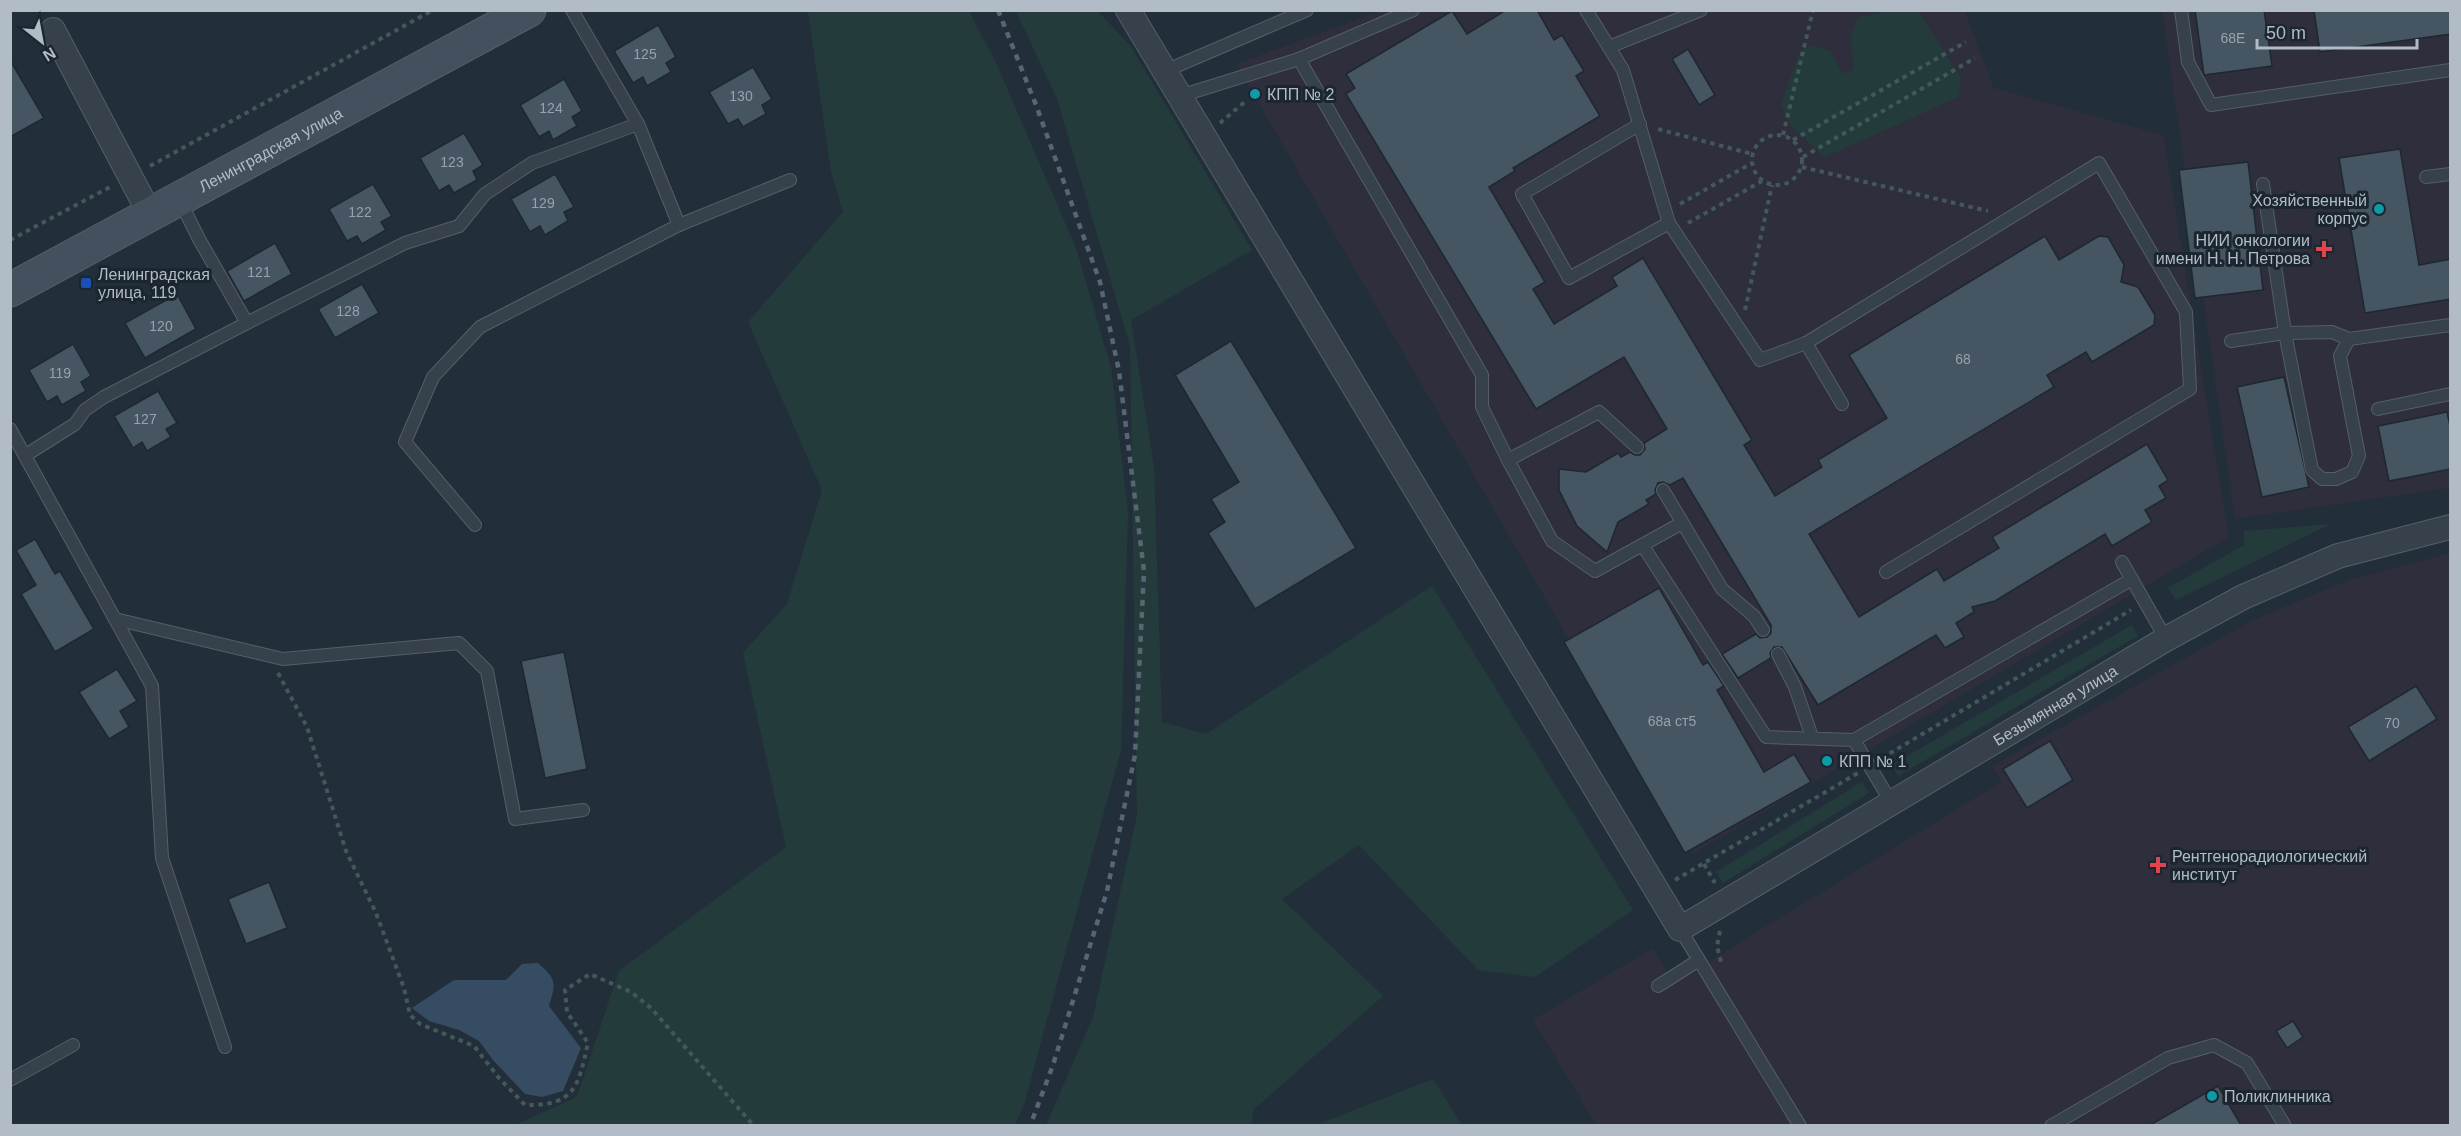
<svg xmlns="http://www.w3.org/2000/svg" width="2461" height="1136" viewBox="0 0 2461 1136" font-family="Arial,sans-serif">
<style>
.medical{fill:#2e2e3c}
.green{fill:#243b3c}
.water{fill:#364c62}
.building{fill:#465562;stroke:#1d2832;stroke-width:1.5}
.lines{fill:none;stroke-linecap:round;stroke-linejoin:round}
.service-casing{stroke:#545f69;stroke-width:14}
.minor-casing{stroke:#545f69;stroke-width:26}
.secondary-casing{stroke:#545f69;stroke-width:35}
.path{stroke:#425859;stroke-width:4;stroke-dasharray:4.5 4.5;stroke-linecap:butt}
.service{stroke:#36414b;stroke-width:12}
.minor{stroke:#36414b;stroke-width:24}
.secondary{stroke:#44505e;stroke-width:33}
.rail{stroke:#586572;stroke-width:4.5;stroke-dasharray:6 6;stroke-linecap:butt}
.culture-dot{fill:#0f9aa8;stroke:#1b2630;stroke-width:2}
.health-dot{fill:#e0444e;stroke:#1b2630;stroke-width:2}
.transit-dot{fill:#1a4fb4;stroke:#1b2630;stroke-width:2}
.labels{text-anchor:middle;stroke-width:6;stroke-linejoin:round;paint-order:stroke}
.number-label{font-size:14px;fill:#96a2ae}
.poi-label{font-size:16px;fill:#b1bcc7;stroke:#1b2630;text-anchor:start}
.street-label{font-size:16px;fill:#b1bcc7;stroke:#1b2630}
</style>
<rect width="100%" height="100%" fill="#222f3b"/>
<g class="medical">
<path d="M 1380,11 L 1965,11 L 1994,88 L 2163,135 L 2229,537 L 1693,854 L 1236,64 Z"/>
<path d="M 2162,11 L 2450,11 L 2450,488 L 2235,519 Z"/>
<path d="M 2450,553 L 2450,1125 L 1596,1125 L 1533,1020 L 1653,948 L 1674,983 L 2001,782 L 1992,766 L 2253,620 L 2349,580 Z"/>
</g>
<g class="green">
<path d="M 808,11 L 969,11 L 997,65 L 1076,248 L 1111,367 L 1128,514 L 1121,750 L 1024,1104 L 1015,1125 L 515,1125 L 577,1097 L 619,971 L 786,847 L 743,653 L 787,604 L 822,490 L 748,322 L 843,212 L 831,172 Z"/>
<path d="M 1016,11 L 1098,11 L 1131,47 L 1252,250 L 1131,320 L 1154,467 L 1162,722 L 1206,734 L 1432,586 L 1633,910 L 1535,977 L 1478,970 L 1359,845 L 1282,899 L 1383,996 L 1254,1109 L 1251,1125 L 1046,1125 L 1093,1017 L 1137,815 L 1130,346 L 1057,99 Z"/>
<path d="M 1890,11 L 1918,11 L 1961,78 L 1959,97 L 1825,157 L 1791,126 L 1781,105 L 1800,51 L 1813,45 L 1831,51 L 1842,74 L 1853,69 L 1851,35 L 1858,17 Z"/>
<path d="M 2331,524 L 2176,600 L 2168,588 L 2244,545 L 2244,531 Z"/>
<path d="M 2132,625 L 2138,636 L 1898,776 L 1892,765 Z"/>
<path d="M 1862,782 L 1869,793 L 1723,883 L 1716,872 Z"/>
<path d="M 1433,1079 L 1462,1125 L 1316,1125 Z"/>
</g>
<path class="water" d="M 538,963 C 557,980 556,982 549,1006 L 581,1048 L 563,1091 L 542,1097 L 525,1094 L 493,1060 L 479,1041 L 459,1030 L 429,1021 L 412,1008 L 454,980 L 506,980 L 522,964 Z"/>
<g class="building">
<path d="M 1506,10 L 1537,10 L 1554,40 L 1562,35 L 1584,71 L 1576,76 L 1600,116 L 1513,168 L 1515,171 L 1489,187 L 1545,282 L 1533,289 L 1554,324 L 1617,286 L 1612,277 L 1643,258 L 1752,440 L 1744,445 L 1775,496 L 1822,467 L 1818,460 L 1887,418 L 1849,355 L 2045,236 L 2059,260 L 2099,236 L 2108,237 L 2124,265 L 2121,282 L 2138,287 L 2155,315 L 2154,325 L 2092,362 L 2086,352 L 2047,375 L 2054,387 L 1809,534 L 1859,617 L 1937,569 L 1944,581 L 1999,548 L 1992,537 L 2147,444 L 2168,480 L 2159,486 L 2166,498 L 2145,510 L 2152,522 L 2112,546 L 2105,534 L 1995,601 L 1972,607 L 1974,612 L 1956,623 L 1964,637 L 1945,648 L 1936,635 L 1818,705 L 1782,647 L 1774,647 L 1770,653 L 1771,658 L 1738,678 L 1722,654 L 1756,634 L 1760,638 L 1767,637 L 1771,633 L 1771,625 L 1683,478 L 1670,485 L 1663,482 L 1658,483 L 1655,490 L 1656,494 L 1646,500 L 1649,504 L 1618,522 L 1607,552 L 1577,526 L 1559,490 L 1559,469 L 1586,472 L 1618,453 L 1621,457 L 1630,452 L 1635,455 L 1640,455 L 1645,449 L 1644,443 L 1667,429 L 1624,357 L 1536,409 L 1346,94 L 1355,88 L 1346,74 L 1452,11 L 1467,34 Z"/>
<path d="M 2195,10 L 2264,10 L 2272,66 L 2204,75 Z"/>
<path d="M 2314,10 L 2451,10 L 2451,34 L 2320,52 Z"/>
<path d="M 658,25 L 676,57 L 666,63 L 671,72 L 647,86 L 643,77 L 633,83 L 614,51 Z"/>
<path d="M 1688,49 L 1715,95 L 1699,105 L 1672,59 Z"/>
<path d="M 10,60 L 44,118 L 10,137 Z"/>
<path d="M 753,67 L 772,99 L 762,105 L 766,114 L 743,127 L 738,119 L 728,124 L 709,92 Z"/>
<path d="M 564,79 L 582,111 L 572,117 L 577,126 L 553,140 L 549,131 L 539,137 L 520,105 Z"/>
<path d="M 464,133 L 483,165 L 473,171 L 477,180 L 454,193 L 449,185 L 439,191 L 420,158 Z"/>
<path d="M 2400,149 L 2419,265 L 2451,259 L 2451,299 L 2365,313 L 2339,158 Z"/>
<path d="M 2248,162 L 2263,290 L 2195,298 L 2179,170 Z"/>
<path d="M 555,174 L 574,207 L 564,212 L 568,221 L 545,235 L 540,226 L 530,232 L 511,199 Z"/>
<path d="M 373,184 L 392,216 L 381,222 L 386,230 L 362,244 L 357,236 L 347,241 L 329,209 Z"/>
<path d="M 275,243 L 292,274 L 244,301 L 227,271 Z"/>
<path d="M 362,284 L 379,313 L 335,338 L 318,309 Z"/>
<path d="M 177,294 L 196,329 L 145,358 L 125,323 Z"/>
<path d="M 1231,341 L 1356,548 L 1255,609 L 1208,533 L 1225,522 L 1211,499 L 1239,482 L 1175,375 Z"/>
<path d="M 73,344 L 91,376 L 81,382 L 86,391 L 62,405 L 57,396 L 47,402 L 29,370 Z"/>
<path d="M 2284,377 L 2309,487 L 2262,497 L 2237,387 Z"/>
<path d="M 158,391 L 177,423 L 166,429 L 171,437 L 147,451 L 142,442 L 133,448 L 114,416 Z"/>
<path d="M 2447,412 L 2451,431 L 2451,469 L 2389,481 L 2378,426 Z"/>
<path d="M 35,539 L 55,574 L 60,571 L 94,629 L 55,652 L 21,594 L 36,585 L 16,550 Z"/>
<path d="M 1659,588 L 1703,665 L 1708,662 L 1724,686 L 1717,690 L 1764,772 L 1794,754 L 1811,782 L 1685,853 L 1564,642 Z"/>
<path d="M 564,652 L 587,769 L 545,778 L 521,661 Z"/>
<path d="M 117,669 L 137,701 L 120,711 L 129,727 L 109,739 L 79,692 Z"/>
<path d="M 2416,686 L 2437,719 L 2369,761 L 2348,727 Z"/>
<path d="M 2050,741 L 2073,780 L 2027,808 L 2003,769 Z"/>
<path d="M 269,882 L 287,928 L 246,944 L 228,899 Z"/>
<path d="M 2293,1021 L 2303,1037 L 2287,1048 L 2276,1031 Z"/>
<path d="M 2218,1086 L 2241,1125 L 2150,1125 Z"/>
</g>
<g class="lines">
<g class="service-casing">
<g id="service">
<path d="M 572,10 L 638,124 L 679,225"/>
<path d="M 1586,10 L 1623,70 L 1669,223 L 1760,360 L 1806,343 L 2099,163 L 2186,312 L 2190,389 L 1886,572"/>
<path d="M 2181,10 L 2188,62 L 2211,105 L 2450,70"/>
<path d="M 1609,47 L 1701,10"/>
<path d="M 1299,59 L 1482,375 L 1482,407 L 1508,460 L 1552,541 L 1595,571 L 1682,523"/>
<path d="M 1165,71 L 1307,10"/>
<path d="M 1180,96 L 1299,59 L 1413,10"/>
<path d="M 1640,124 L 1522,194 L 1569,278 L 1669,223"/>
<path d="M 2426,177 L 2450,174"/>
<path d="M 2263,184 L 2285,333 L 2312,470 L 2322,479 L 2336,479 L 2352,472 L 2359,456 L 2340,356 L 2349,339"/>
<path d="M 247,323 L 405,243 L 459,226 L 485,194 L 532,163 L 638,124"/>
<path d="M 2231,341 L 2285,333 L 2332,332 L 2349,339 L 2450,325"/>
<path d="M 1806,343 L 1842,404"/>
<path d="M 2378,409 L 2450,394"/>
<path d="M 10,429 L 115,619"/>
<path d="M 26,455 L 75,424 L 85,410 L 104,397 L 247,323 L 199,239 L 179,199"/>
<path d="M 1508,460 L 1599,412 L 1637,447"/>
<path d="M 1663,490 L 1722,589 L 1754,616 L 1763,630"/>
<path d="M 475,525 L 405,442 L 433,377 L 480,327 L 679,225 L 790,180"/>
<path d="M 1643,546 L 1766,737 L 1854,740 L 1891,802"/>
<path d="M 2122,562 L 2166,639"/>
<path d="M 1778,654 L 1795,687 L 1812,737"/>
<path d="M 1854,740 L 2132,579"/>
<path d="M 1680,929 L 1800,1126"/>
<path d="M 1658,986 L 1699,960"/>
<path d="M 225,1047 L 162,858 L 152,686 L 115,619 L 283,659 L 459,643 L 487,671 L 515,819 L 583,810"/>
<path d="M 10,1080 L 73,1045"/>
<path d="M 2051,1126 L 2168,1058 L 2214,1045 L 2247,1063 L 2285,1126"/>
</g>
</g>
<g class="minor-casing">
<g id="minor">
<path id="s1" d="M 1128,10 L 1680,929 L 2166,639 L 2243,597 L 2338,556 L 2450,527"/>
<path d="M 53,30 L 150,214"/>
</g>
</g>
<g class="secondary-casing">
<g id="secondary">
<path id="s2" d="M 10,290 L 529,10"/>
</g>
</g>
<g class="path">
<path d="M 1220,123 L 1247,100"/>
<path d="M 1658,129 L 1752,154"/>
<circle cx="1777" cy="160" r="25"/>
<path d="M 1783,135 L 1813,10"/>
<path d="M 1793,140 L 1966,42"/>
<path d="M 1803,157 L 1975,58"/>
<path d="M 150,166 L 433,10"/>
<path d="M 1802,167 L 1988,211"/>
<path d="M 1680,204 L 1752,163"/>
<path d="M 1688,223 L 1762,181"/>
<path d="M 10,240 L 112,186"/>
<path d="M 1745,310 L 1772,185"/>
<path d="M 1649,467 L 1668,457"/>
<path d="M 278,673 L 307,727 L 346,851 L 376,913 L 404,988 L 410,1015 L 420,1024 L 474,1046 L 499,1078 L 525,1105 C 575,1106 578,1087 588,1043 L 567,1012 L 565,990 L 590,974 L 631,992 L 651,1008 L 754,1126"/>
<path d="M 1882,758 L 2131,610"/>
<path d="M 1704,864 L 1715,883"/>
<path d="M 1675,880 L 1858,773"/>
<path d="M 1720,931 L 1717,946 L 1721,962"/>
</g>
<use href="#service" class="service"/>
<use href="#minor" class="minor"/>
<use href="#secondary" class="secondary"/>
<path class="rail" d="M 998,10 L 1036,105 L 1100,282 L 1119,371 L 1144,571 L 1135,755 L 1107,891 L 1053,1065 L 1030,1126"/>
</g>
<g class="culture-dot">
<circle cx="1255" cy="94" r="6"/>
<circle cx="2379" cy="209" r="6"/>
<circle cx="1827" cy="761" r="6"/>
<circle cx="2212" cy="1096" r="6"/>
</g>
<g class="health-dot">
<path d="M2321 240h6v6h6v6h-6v6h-6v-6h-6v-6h6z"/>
<path d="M2155 856h6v6h6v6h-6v6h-6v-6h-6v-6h6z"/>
</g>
<rect class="transit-dot" x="80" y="277" width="12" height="12" rx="3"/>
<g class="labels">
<g class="number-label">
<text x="2233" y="43">68Е</text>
<text x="645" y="59">125</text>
<text x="741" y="101">130</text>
<text x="551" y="113">124</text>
<text x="452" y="167">123</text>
<text x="543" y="208">129</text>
<text x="360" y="217">122</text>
<text x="259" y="277">121</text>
<text x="348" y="316">128</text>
<text x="161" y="331">120</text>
<text x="1963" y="364">68</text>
<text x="60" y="378">119</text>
<text x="145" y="424">127</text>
<text x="1672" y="726">68а ст5</text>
<text x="2392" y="728">70</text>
</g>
<g class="poi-label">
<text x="1267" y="100">КПП № 2</text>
<text x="2367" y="206" text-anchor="end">Хозяйственный<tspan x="2367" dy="18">корпус</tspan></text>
<text x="2310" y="246" text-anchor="end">НИИ онкологии<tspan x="2310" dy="18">имени Н. Н. Петрова</tspan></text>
<text x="98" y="280">Ленинградская<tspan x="98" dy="18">улица, 119</tspan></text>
<text x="1839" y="767">КПП № 1</text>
<text x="2172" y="862">Рентгенорадиологический<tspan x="2172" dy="18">институт</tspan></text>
<text x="2224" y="1102">Поликлинника</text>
</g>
<g class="street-label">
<text dy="6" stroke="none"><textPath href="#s2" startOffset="296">Ленинградская улица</textPath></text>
<text dy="6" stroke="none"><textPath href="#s1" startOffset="1509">Безымянная улица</textPath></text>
</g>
</g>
<rect width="2461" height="1136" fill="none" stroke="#b1bcc7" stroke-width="24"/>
<g transform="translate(42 42) rotate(149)" stroke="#1b2630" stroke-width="4.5" paint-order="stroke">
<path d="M0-4.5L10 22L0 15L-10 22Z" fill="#b1bcc7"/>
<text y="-9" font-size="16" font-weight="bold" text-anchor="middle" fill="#b1bcc7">N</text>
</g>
<path d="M2257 39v9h160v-9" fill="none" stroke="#b1bcc7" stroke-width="3"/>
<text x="2266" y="39" font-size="18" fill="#b1bcc7" stroke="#1b2630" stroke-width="4.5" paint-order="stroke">50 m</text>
</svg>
